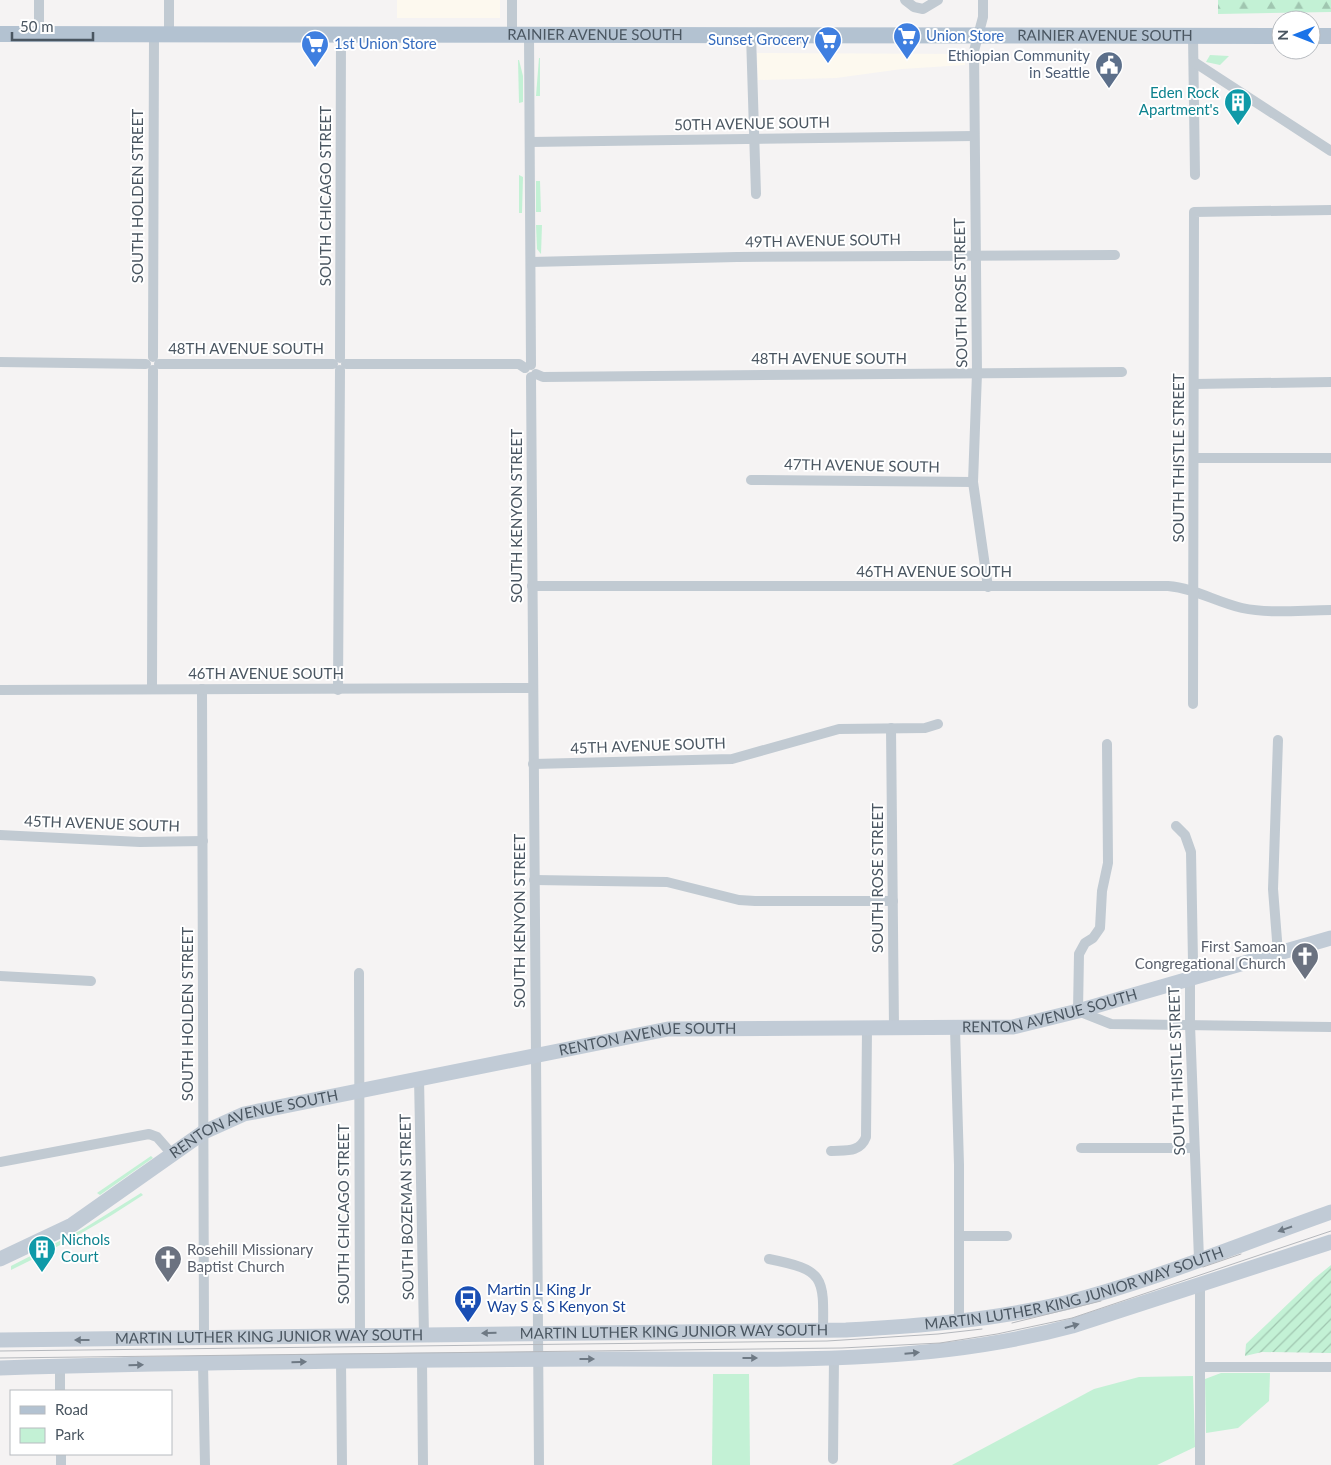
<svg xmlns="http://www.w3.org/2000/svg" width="1331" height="1465" viewBox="0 0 1331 1465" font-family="Lato,sans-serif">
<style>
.commercial{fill:#fdf9ef}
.green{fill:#c3f1d5}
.forest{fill:url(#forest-firs)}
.garden{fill:url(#garden-furrows)}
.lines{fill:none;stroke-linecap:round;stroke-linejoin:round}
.minor{stroke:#c1cad2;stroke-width:10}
.secondary{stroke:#c1cbd6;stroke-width:15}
.primary{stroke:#b3c2d1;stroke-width:16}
.tram{stroke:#b5b8bd;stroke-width:1}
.oneway{fill:#6e7984}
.labels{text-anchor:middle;stroke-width:4;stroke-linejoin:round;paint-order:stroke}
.street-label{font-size:15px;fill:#4a5661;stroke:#fff}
.shop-label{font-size:15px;fill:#366cbe;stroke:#fff;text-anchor:start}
.service-label{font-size:15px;fill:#4e5e75;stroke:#fff;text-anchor:end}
.culture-label{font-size:15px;fill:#0d838f;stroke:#fff;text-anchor:end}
.worship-label{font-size:15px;fill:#5b616d;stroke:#fff;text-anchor:end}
.transit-label{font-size:15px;fill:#164399;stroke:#fff;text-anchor:start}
</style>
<defs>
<pattern id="forest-firs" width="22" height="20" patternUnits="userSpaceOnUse" patternTransform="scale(1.25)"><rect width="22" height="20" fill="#c3f1d5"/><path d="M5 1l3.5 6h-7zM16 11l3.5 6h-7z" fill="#a0c6b0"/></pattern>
<pattern id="garden-furrows" width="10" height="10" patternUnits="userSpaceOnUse" patternTransform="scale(1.25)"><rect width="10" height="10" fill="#c3f1d5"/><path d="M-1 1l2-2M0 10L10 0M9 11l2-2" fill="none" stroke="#a0c6b0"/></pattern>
</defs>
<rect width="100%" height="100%" fill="#f5f3f3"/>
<g class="commercial">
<rect x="397" y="0" width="103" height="18"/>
<path d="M 757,53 L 965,54 L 965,65 L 902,69 L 836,78 L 758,80 Z"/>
</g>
<g class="green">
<path d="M 1210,55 L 1229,56 L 1220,65 L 1206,62 Z"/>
<path d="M 539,58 L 540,58 L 540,96 L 536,96 Z"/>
<path d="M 518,60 L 519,60 L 523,76 L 523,102 L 519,103 Z"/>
<path d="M 519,175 L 523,177 L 522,213 L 519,213 Z"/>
<path d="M 536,181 L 540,181 L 541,212 L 536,212 Z"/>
<path d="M 536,225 L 542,225 L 541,254 L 537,249 Z"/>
<path d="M 151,1156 L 153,1158 L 100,1195 L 97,1193 Z"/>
<path d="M 141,1193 L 143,1195 C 101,1223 57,1248 11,1270 L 11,1266 L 83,1229 Z"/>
<path d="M 1221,1373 L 1270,1373 L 1269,1401 L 1238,1428 L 1206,1433 L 1205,1379 Z"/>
<path d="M 713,1374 L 749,1374 L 750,1465 L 712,1465 Z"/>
<path d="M 1193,1376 L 1195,1447 L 1157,1465 L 952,1465 L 1094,1389 L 1139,1377 Z"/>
</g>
<path class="forest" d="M 1218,0 L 1331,0 L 1331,12 L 1218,14 Z"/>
<path class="garden" d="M 1331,1265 L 1331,1353 L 1262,1352 L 1245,1356 L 1246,1344 L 1315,1278 Z"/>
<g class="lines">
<g class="minor">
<path d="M 169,0 L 169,34"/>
<path d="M 905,0 L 914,7 L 923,9 L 938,0"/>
<path d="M 983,0 L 983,17 L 974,51 L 977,373 L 973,482 L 988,587"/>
<path d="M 39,34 L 39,0"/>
<path d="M 751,35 L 756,194"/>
<path d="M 512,36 L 512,0"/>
<path d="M 529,36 L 531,365"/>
<path d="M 1193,36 L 1195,175"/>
<path d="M 1194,62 L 1331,151"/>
<path d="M 530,142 L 974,136"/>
<path d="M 531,262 L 737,257 L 1115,255"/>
<path d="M 153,357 L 154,35"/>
<path d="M 340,358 L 341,35"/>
<path d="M 0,362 L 146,364"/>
<path d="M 159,364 L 333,364"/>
<path d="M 346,364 L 519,364 L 525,368"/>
<path d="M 536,374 L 543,377 L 1122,372"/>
<path d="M 531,377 L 539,1465"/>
<path d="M 1194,384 L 1331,382"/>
<path d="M 1194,458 L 1331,458"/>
<path d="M 751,480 L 973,482"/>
<path d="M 532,586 L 1168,586 C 1194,588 1216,602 1242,608 C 1270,614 1302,610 1331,610"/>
<path d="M 152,689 L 153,370"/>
<path d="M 202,689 L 204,1338"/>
<path d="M 0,690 L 533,688"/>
<path d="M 338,690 L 340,370"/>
<path d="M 1193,704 L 1194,212 L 1331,210"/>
<path d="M 891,728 L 894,1028"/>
<path d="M 1278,740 L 1273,889 L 1278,953"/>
<path d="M 1107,744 L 1108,863 L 1102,891 L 1100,928 L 1093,938 L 1085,943 L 1079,954 L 1078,1011 L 1111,1024 L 1331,1027"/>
<path d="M 533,764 L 732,759 L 839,729 L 925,728 L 938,724"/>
<path d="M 1176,826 L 1185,835 L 1191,852 L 1193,962 L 1190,978 L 1190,1025 L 1199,1259"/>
<path d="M 0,835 L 140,842 L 203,841"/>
<path d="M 534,880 L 667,882 L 739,900 L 755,901 L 893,901"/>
<path d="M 359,973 L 360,1335"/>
<path d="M 0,976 L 91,981"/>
<path d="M 955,1028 L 959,1165 L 959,1322"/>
<path d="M 419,1078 L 424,1335"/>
<path d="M 1081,1148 L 1194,1148"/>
<path d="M 831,1151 C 845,1150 860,1153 866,1137 L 867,1028"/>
<path d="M 0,1162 L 149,1134 L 157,1137 L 171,1153"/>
<path d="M 959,1236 L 1007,1236"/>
<path d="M 769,1259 C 824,1270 824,1276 823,1330"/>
<path d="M 1200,1285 L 1200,1465"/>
<path d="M 422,1360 L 423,1465"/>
<path d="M 341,1361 L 342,1465"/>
<path d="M 203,1363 L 205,1465"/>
<path d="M 60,1366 L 60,1391"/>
<path d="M 1200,1367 L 1331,1367"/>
<path d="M 61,1454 L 61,1465"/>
<path d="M 833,1459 L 834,1357"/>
</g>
<g class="secondary">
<path id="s1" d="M 0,1259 L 72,1225 L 204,1132 L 244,1114 L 668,1029 L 1013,1027 L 1078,1011 L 1331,938"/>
<path id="s2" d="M 0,1340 L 846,1330 C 920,1326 993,1320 1065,1303 C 1155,1280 1243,1243 1331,1212"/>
<path d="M 0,1368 C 198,1362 396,1360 594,1359 C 753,1358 918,1368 1072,1326 L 1331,1242"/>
</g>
<g class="primary">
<path id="s3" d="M 0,34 L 1281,36"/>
<path d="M 1311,36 L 1331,36"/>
</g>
<g class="tram">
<path d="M 1203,1267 L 1241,1254"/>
<path d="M 1012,1323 L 1101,1301"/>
<path d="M 0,1351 L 827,1341 L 938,1334 L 982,1329"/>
<path d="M 0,1358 L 842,1348 L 940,1343 L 997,1334 L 1072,1318 L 1331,1231"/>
</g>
</g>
<defs><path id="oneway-solid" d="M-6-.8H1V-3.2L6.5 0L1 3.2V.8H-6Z" transform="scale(1.25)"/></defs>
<g class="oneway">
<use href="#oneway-solid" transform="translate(1285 1229) rotate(161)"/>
<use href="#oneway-solid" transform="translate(1072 1326) rotate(-16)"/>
<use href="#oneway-solid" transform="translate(489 1333) rotate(179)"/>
<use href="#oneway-solid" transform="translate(82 1340) rotate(180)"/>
<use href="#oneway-solid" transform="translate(912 1353) rotate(-5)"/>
<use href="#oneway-solid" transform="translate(750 1358)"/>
<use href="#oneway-solid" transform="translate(587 1359)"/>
<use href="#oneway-solid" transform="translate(299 1362) rotate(-1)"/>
<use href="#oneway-solid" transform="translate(136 1365) rotate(-1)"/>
</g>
<defs>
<g id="supermarket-pin" transform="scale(1.4375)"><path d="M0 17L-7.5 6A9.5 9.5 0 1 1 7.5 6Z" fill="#3f7fe0" stroke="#fff"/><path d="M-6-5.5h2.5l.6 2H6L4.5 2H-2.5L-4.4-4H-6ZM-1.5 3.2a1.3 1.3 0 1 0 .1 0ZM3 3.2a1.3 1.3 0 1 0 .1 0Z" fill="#fff"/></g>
<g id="civic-pin" transform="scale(1.4375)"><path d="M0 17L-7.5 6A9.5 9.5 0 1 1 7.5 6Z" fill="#5c6f8a" stroke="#fff"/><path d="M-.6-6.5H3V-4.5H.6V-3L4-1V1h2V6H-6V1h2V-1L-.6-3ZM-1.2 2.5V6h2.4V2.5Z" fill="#fff"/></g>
<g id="building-pin" transform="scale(1.4375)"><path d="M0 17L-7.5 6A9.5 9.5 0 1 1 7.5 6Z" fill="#0f9aa8" stroke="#fff"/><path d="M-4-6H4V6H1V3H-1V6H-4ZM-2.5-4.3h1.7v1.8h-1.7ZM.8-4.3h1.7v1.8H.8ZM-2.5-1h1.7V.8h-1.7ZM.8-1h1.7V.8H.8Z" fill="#fff"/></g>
<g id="church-pin" transform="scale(1.4375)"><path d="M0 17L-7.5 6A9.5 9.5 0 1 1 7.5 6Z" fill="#6b7280" stroke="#fff"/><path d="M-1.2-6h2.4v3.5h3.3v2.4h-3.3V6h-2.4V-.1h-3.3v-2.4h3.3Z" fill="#fff"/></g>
<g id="bus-pin" transform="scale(1.4375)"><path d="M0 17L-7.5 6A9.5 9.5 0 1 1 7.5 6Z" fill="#1a4fb4" stroke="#fff"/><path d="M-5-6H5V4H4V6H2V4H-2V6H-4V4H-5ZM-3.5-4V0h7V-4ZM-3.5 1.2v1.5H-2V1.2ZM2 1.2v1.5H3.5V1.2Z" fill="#fff"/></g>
</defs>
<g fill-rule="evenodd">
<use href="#supermarket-pin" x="907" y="36"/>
<use href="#supermarket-pin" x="828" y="40"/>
<use href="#supermarket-pin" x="315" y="44"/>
<use href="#civic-pin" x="1109" y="65"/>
<use href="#building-pin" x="1238" y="102"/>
<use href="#church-pin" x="1305" y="956"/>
<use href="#building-pin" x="42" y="1249"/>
<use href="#church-pin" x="168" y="1259"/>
<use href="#bus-pin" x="468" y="1299"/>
</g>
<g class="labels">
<g class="street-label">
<text dy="5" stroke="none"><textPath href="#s3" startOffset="595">RAINIER AVENUE SOUTH</textPath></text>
<text dy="5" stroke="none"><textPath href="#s3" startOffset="1105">RAINIER AVENUE SOUTH</textPath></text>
<text transform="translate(752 124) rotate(-1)" y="5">50TH AVENUE SOUTH</text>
<text transform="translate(138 196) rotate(-90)" y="5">SOUTH HOLDEN STREET</text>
<text transform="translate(326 196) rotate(-90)" y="5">SOUTH CHICAGO STREET</text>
<text transform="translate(823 241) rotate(-1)" y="5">49TH AVENUE SOUTH</text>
<text transform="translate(961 293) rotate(-91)" y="5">SOUTH ROSE STREET</text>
<text x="246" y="354">48TH AVENUE SOUTH</text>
<text x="829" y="364">48TH AVENUE SOUTH</text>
<text transform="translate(1179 458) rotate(-90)" y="5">SOUTH THISTLE STREET</text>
<text transform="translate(862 466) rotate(1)" y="5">47TH AVENUE SOUTH</text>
<text transform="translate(517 516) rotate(-90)" y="5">SOUTH KENYON STREET</text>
<text x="934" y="577">46TH AVENUE SOUTH</text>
<text x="266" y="679">46TH AVENUE SOUTH</text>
<text transform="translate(648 746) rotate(-2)" y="5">45TH AVENUE SOUTH</text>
<text transform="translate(102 824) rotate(2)" y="5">45TH AVENUE SOUTH</text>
<text transform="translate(878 878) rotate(-90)" y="5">SOUTH ROSE STREET</text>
<text transform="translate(520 921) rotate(-90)" y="5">SOUTH KENYON STREET</text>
<text dy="5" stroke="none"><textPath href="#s1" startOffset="1101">RENTON AVENUE SOUTH</textPath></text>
<text transform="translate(188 1014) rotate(-90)" y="5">SOUTH HOLDEN STREET</text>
<text dy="5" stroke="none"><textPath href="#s1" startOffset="696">RENTON AVENUE SOUTH</textPath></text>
<text transform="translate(1177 1071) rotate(-92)" y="5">SOUTH THISTLE STREET</text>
<text dy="5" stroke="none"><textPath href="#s1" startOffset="291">RENTON AVENUE SOUTH</textPath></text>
<text transform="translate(407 1207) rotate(-91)" y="5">SOUTH BOZEMAN STREET</text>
<text transform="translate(344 1214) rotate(-90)" y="5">SOUTH CHICAGO STREET</text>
<text dy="5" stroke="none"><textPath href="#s2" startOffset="1079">MARTIN LUTHER KING JUNIOR WAY SOUTH</textPath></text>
<text dy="5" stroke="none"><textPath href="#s2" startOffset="674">MARTIN LUTHER KING JUNIOR WAY SOUTH</textPath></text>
<text dy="5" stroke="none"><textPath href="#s2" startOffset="269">MARTIN LUTHER KING JUNIOR WAY SOUTH</textPath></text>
</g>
<g class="shop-label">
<text x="926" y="41">Union Store</text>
<text x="809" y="45" text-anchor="end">Sunset Grocery</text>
<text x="334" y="49">1st Union Store</text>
</g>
<g class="service-label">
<text x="1090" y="61">Ethiopian Community<tspan x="1090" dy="17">in Seattle</tspan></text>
</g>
<g class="culture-label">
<text x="1219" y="98">Eden Rock<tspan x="1219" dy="17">Apartment's</tspan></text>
<text x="61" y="1245" text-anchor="start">Nichols<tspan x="61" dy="17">Court</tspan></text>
</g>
<g class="worship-label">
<text x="1286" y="952">First Samoan<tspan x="1286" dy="17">Congregational Church</tspan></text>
<text x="187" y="1255" text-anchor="start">Rosehill Missionary<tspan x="187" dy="17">Baptist Church</tspan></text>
</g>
<g class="transit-label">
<text x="487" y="1295">Martin L King Jr<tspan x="487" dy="17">Way S &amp; S Kenyon St</tspan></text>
</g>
</g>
<rect x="10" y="1390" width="162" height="65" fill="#ffffff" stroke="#b7bbc0"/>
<rect x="20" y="1406" width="25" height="8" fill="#b3c2d1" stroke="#b7bbc0"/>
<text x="55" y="1415" font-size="15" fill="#4a5661">Road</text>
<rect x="20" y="1428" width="25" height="15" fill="#c3f1d5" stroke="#b7bbc0"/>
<text x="55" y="1440" font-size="15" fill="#4a5661">Park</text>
<g transform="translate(1296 35) rotate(270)"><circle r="24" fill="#ffffff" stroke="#b7bbc0"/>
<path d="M0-4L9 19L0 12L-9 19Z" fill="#1a73e8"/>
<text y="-8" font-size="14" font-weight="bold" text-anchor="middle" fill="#4a5661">N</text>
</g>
<path d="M12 32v8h81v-8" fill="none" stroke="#4a5661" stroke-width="2.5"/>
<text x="20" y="32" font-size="15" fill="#4a5661" stroke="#ffffff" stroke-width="4" paint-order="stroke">50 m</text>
</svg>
